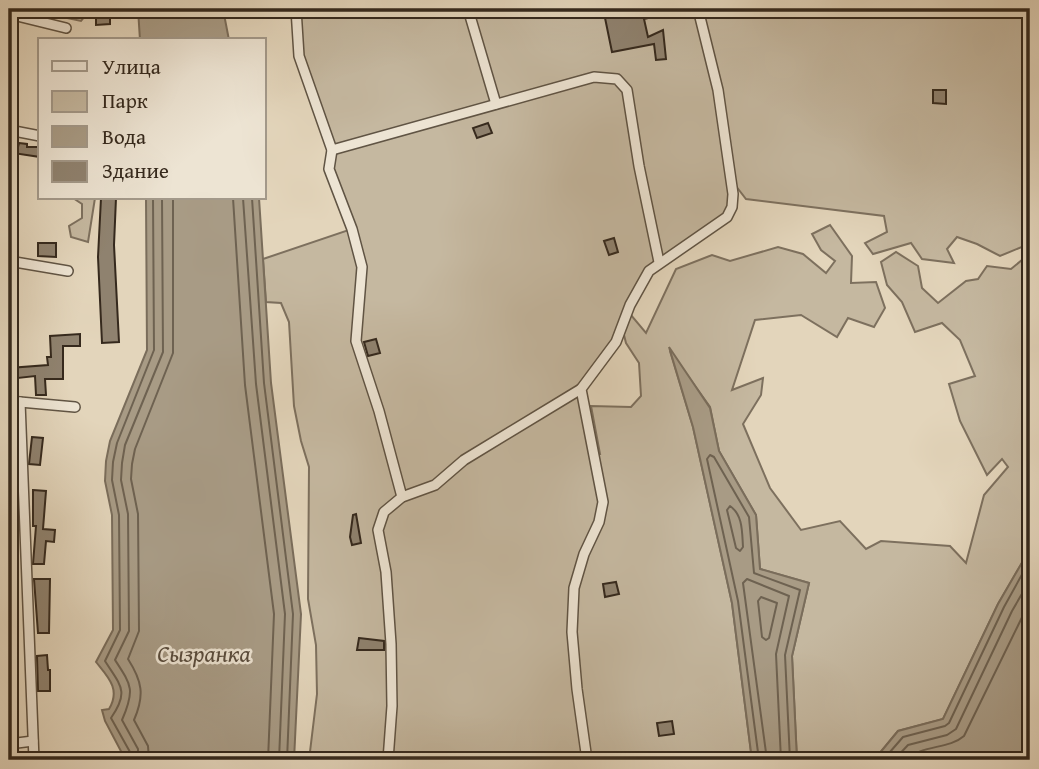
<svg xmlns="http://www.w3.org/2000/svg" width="1039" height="769" viewBox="0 0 1039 769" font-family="'Gentium Book Plus',serif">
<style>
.green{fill:#c5b8a0;stroke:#7d705e;stroke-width:2;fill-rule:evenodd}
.water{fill:#a89b85;stroke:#7a6d5b;stroke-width:2}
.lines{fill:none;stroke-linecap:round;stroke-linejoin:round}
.shore{stroke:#6e6251;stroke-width:2}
.building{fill:#8f826f;stroke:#35291d;stroke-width:2}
.minor-casing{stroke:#605444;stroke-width:12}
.minor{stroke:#ede4d3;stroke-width:9}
.labels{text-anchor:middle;stroke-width:5;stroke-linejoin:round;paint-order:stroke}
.water-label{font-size:24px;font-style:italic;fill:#584b3c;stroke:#ede4d3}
</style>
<rect width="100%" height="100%" fill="#e3d5bb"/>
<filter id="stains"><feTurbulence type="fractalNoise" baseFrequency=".00286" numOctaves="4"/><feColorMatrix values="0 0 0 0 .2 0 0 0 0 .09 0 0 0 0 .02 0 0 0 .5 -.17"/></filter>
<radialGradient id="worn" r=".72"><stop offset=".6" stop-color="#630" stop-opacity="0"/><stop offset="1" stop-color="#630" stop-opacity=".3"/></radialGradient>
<g class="green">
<path d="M 52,9 L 91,9 L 81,21 L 58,16 Z"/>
<path d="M 296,9 L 1030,9 L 1030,528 L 1023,561 L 998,604 L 943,719 L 898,731 L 874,760 L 797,760 L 792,656 L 809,583 L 760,569 L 756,515 L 719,451 L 710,407 L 670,351 L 693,427 L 732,603 L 752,760 L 309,760 L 317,694 L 316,645 L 308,599 L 309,467 L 301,441 L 294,406 L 289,322 L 281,303 L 266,302 L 263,259 L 352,229 L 329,169 L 332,150 L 299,56 ZM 732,181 L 746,199 L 884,216 L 887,232 L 865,243 L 873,254 L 911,243 L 922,259 L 954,263 L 947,249 L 957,237 L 977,244 L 1000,256 L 1024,246 L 1028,255 L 1011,269 L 987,266 L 978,279 L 966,281 L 938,303 L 922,288 L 918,266 L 896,252 L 881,262 L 887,285 L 902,302 L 915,332 L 942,323 L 960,340 L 975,376 L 949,384 L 960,421 L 987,475 L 1002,459 L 1008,467 L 984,495 L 966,563 L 950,546 L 881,541 L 866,549 L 840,521 L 801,530 L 770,488 L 743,424 L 761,395 L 763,378 L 732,390 L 755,320 L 801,315 L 837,337 L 848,318 L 874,327 L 885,308 L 876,282 L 851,283 L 852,256 L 830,225 L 812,234 L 821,250 L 835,261 L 826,273 L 803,254 L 778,247 L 730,261 L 712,255 L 676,269 L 646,333 L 631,315 L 623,325 L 653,266 L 727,217 ZM 622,327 L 626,343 L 639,363 L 641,396 L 631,407 L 591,406 L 600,454 L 593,454 L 581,389 Z"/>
<path d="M 73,198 L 95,198 L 88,242 L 71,237 L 69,226 L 82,218 L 82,204 Z"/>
</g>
<g class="water">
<path d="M 138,9 L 223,9 L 229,40 L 140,40 Z"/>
<path d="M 146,198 L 259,198 L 271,383 L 301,614 L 294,760 L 120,760 L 123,755 L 105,721 L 102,710 L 109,709 C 121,689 108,677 96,662 L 113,630 L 112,515 L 105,481 L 106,461 L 110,441 L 147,350 Z"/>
<path d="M 669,347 L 710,408 L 719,451 L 756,515 L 760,569 L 809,583 L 792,656 L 797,760 L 752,760 L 732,603 L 693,427 Z"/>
<path d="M 1030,528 L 1030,760 L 874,760 L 898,731 L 943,719 L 998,604 L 1023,561 Z"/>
</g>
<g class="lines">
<g class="shore">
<path d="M 233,198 L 245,385 L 274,614 L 268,760"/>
<path d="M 243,198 L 256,384 L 285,614 L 279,760"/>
<path d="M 252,198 L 264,383 L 293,614 L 287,760"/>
<path d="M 730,506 C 743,515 742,532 743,547 L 740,551 L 736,548 L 727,510 Z"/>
<path d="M 761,597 L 777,603 L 769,638 L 766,640 L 762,637 L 758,601 Z"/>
<path d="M 128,760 L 130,752 L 111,718 C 130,691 120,685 105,661 L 120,630 L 119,515 L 112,480 L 113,462 L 117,443 L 154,350 L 153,198"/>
<path d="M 138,760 L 138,749 L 122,720 C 135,690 132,686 115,660 L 129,631 L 128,514 L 121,480 L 122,463 L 125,445 L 163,352 L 162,198"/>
<path d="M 149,760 L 148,746 L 134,720 C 145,695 142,681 128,659 L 139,631 L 138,514 L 131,479 L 132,464 L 135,449 L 173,353 L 173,198"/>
<path d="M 759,760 L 738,601 L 707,459 L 710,455 L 714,457 L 749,517 L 754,573 L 800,590 L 785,655 L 790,760"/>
<path d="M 767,760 L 743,583 L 747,579 L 789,596 L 776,654 L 781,760"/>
<path d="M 883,760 L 903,737 L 945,726 L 949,723 L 1004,607 L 1030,560"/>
<path d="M 894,760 L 908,745 L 947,735 L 956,729 L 1012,611 L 1030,580"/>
<path d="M 908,760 C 921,744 948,750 964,736 L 1030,601"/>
</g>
</g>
<g class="building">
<path d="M 96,9 L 110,9 L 110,24 L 96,25 Z"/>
<path d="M 628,9 L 672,9 L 673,12 L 644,19 L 648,37 L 663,30 L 666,59 L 656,60 L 654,44 L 612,52 L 604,13 Z"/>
<path d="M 933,90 L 946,90 L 946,104 L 933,103 Z"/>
<path d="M 488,123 L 492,133 L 477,138 L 473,128 Z"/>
<path d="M 19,143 L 27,144 L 27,147 L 40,147 L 40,157 L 13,153 L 13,147 L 18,147 Z"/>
<path d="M 101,198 L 116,198 L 114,245 L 119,342 L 102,343 L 98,257 Z"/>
<path d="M 614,238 L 618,252 L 609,255 L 604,241 Z"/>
<path d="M 38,243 L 56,243 L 56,257 L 38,256 Z"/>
<path d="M 80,334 L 80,346 L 63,346 L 63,379 L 45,379 L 46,395 L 36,395 L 35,376 L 9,379 L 9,368 L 48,365 L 47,357 L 51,357 L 50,336 Z"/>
<path d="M 376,339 L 380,353 L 368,356 L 364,342 Z"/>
<path d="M 32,437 L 43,438 L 40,465 L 29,464 Z"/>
<path d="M 33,490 L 46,491 L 43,529 L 55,530 L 54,542 L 46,541 L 44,564 L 33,564 L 36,526 L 33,526 Z"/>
<path d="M 356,514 L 361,543 L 352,545 L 350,537 L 353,515 Z"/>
<path d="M 34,579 L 50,579 L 49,633 L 38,633 Z"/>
<path d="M 616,582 L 619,594 L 605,597 L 603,584 Z"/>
<path d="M 359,638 L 384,641 L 384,650 L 357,650 Z"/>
<path d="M 47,655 L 48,670 L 50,670 L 50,691 L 38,691 L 37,656 Z"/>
<path d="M 672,721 L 674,734 L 659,736 L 657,723 Z"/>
</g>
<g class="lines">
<g class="minor-casing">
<g id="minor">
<path d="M 296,9 L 299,56 L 332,150 L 329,169 L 352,229 L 362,267 L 356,341 L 379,411 L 402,497"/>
<path d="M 468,9 L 496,104"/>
<path d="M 9,14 L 66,28"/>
<path d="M 9,130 L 40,136"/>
<path d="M 332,150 L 594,77 L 617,79 L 627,90 L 639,166 L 659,262"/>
<path d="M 9,261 L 68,271"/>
<path d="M 9,401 L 75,407"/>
<path d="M 20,402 L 34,760"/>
<path d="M 9,744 L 33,741"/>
<path d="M 388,760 L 392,706 L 391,644 L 386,572 L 378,530 L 384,512 L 402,497 L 435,485 L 464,460 L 581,389"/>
<path d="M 587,760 L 577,689 L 572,632 L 574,588 L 584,554 L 599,522 L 603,502 L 581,389 L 616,342 L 630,305 L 649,271 L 727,217 L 732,207 L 733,194 L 718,90 L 698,9"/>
</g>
</g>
<use href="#minor" class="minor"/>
</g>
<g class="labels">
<g class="water-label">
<text x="204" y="662">Сызранка</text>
</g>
</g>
<rect width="1039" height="769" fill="none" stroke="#e3d5bb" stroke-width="35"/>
<rect x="10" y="10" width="1018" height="748" fill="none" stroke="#35291d" stroke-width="3.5"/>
<rect x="18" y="18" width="1004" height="734" fill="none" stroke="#35291d" stroke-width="2"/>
<rect x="38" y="38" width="228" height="161" fill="#ede4d3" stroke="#a3998a" stroke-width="2"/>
<rect x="52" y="61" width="35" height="10" fill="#ede4d3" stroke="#a3998a" stroke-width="2"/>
<text x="102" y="74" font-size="21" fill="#35291d">Улица</text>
<rect x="52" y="91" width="35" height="21" fill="#c5b8a0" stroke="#a3998a" stroke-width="2"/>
<text x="102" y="108" font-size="21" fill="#35291d">Парк</text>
<rect x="52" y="126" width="35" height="21" fill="#a89b85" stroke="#a3998a" stroke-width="2"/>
<text x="102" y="144" font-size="21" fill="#35291d">Вода</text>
<rect x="52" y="161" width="35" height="21" fill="#8f826f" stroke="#a3998a" stroke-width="2"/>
<text x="102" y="178" font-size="21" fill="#35291d">Здание</text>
<rect width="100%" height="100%" filter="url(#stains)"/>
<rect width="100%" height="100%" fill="url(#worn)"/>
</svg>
